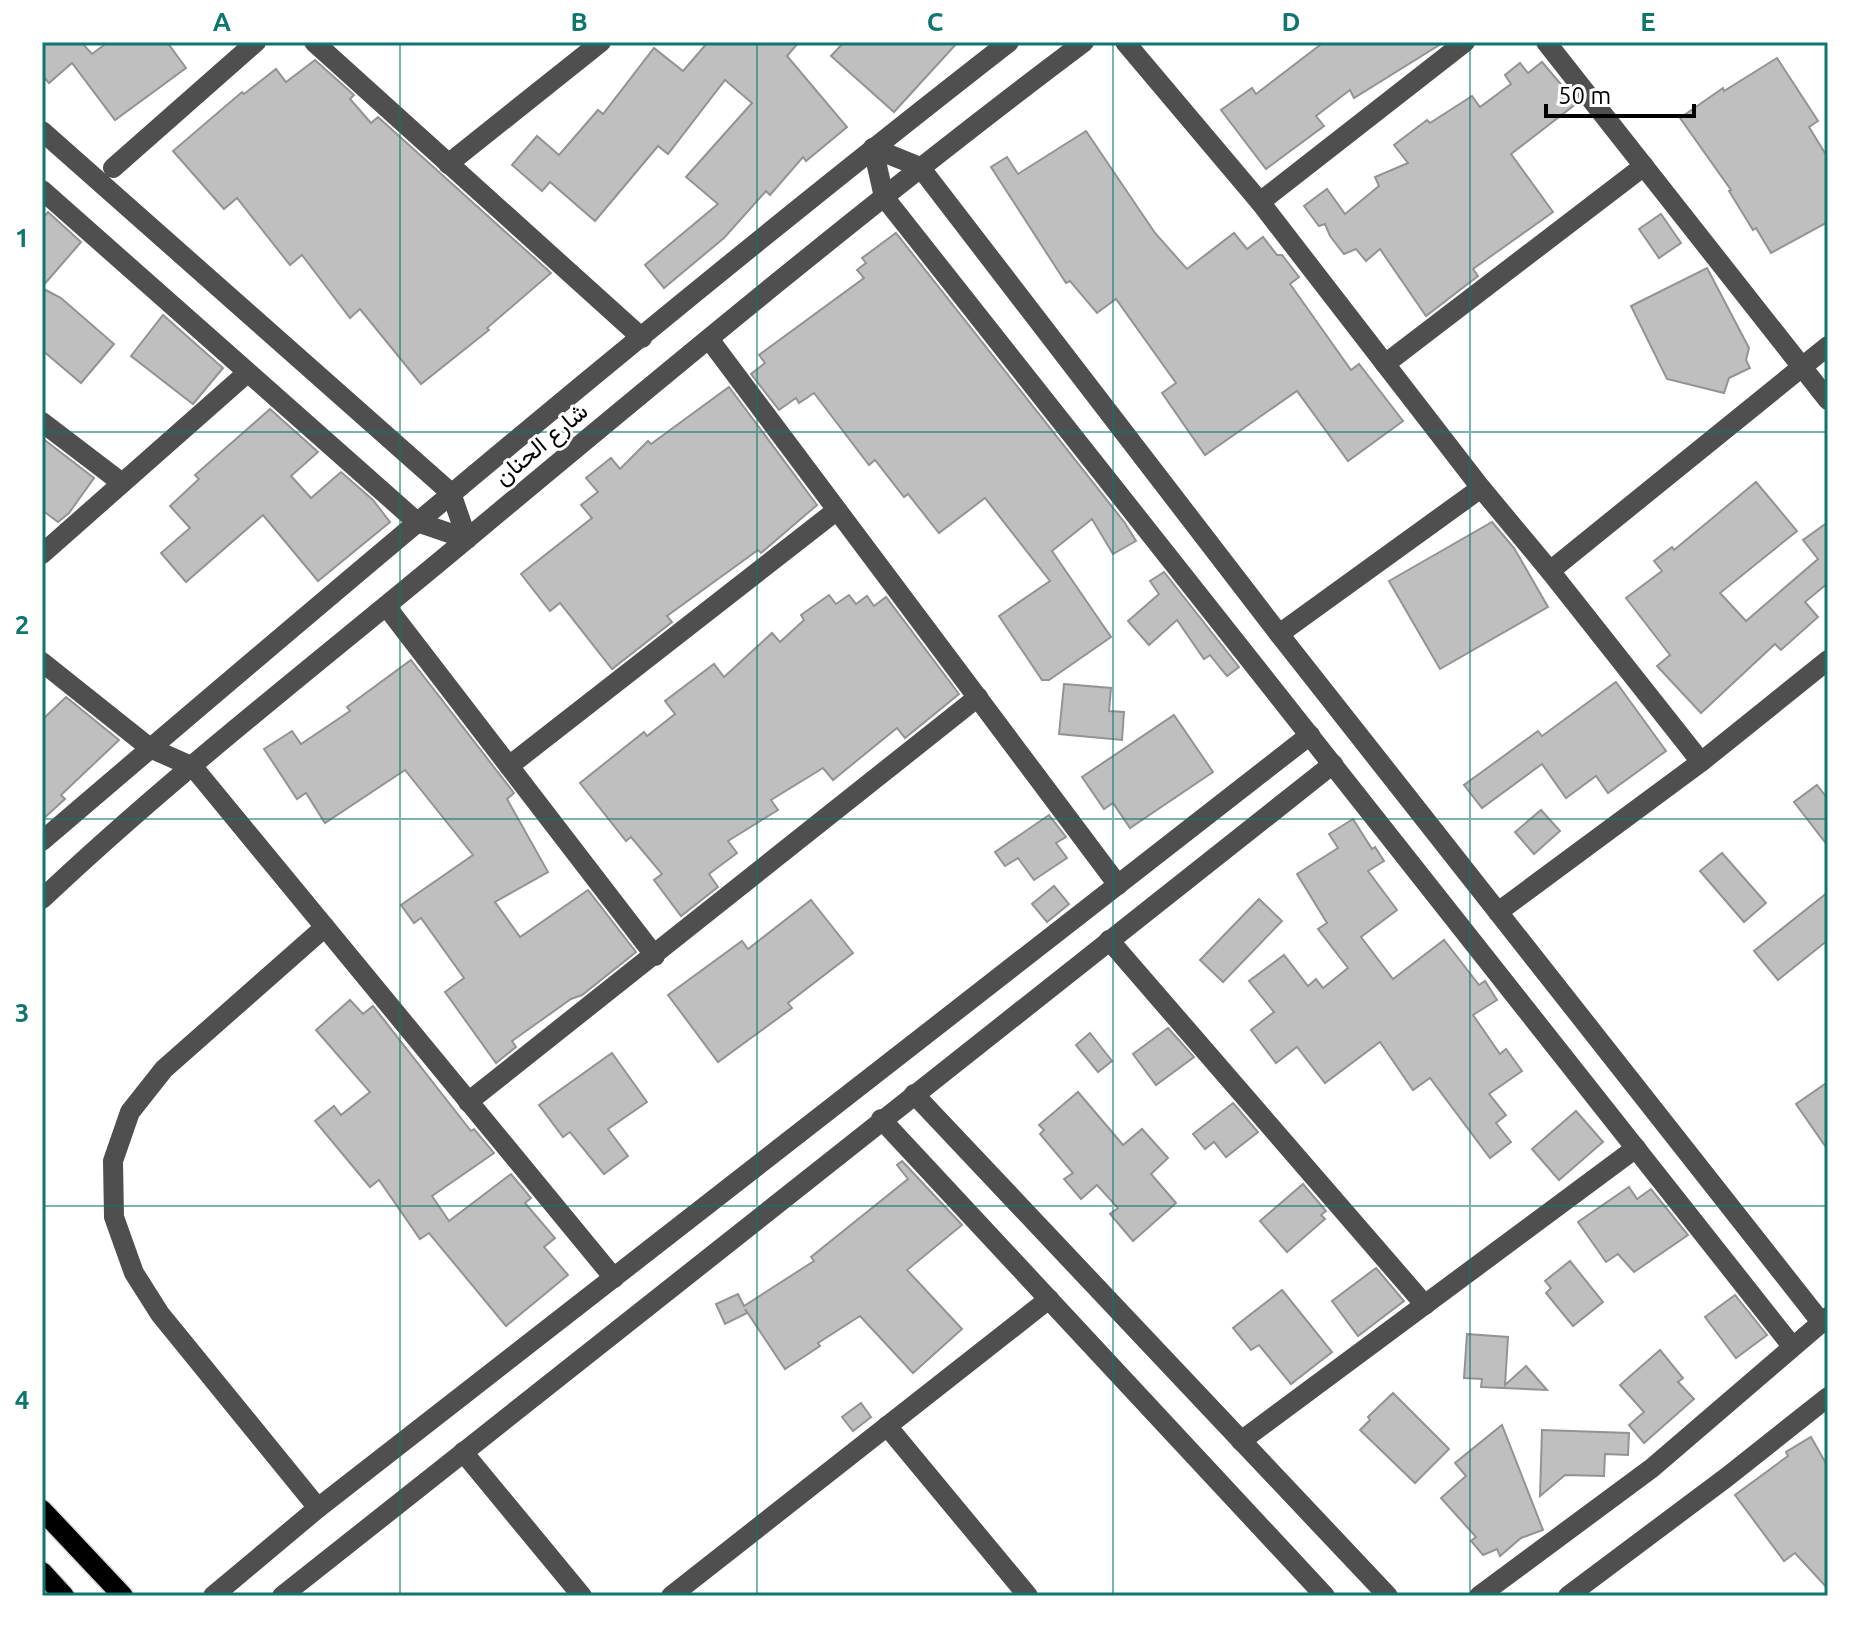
<svg xmlns="http://www.w3.org/2000/svg" width="1870" height="1638" viewBox="0 0 1870 1638" font-family="Ubuntu,Vazirmatn,sans-serif">
<style>
.building{fill:#bfbfbf;stroke:#939393;stroke-width:2}
.lines{fill:none;stroke-linecap:round;stroke-linejoin:round}
.major-casing{stroke:#dbdbdb;stroke-width:23}
.minor{stroke:#4f4f4f;stroke-width:20}
.major{stroke:#000;stroke-width:20}
.grid{fill:none;stroke:#0f766e;stroke-width:2;stroke-opacity:0.55}
.labels{text-anchor:middle;stroke-width:6;stroke-linejoin:round;paint-order:stroke}
.street-label{font-size:24px;fill:#000;stroke:#fff}
.neatline{fill:none;stroke:#0f766e;stroke-width:3}
.grid-label{font-size:26px;text-anchor:middle;font-weight:bold;fill:#0f766e}
</style>
<rect width="100%" height="100%" fill="#fff"/>
<g class="building">
<path d="M 42,42 L 81,42 L 92,54 L 108,42 L 167,42 L 186,68 L 115,120 L 72,63 L 49,83 L 42,75 Z"/>
<path d="M 708,42 L 799,42 L 787,56 L 847,127 L 806,161 L 803,157 L 770,195 L 766,191 L 724,238 L 664,288 L 645,265 L 718,204 L 686,177 L 752,103 L 725,80 L 668,154 L 658,146 L 595,221 L 550,182 L 542,191 L 512,165 L 537,136 L 559,155 L 598,110 L 603,114 L 654,48 L 683,71 Z"/>
<path d="M 844,42 L 958,42 L 894,112 L 831,56 Z"/>
<path d="M 1324,42 L 1444,42 L 1354,98 L 1350,90 L 1316,116 L 1324,126 L 1266,169 L 1221,110 L 1252,88 L 1256,94 Z"/>
<path d="M 1777,58 L 1818,121 L 1809,127 L 1828,158 L 1828,222 L 1771,253 L 1756,228 L 1753,230 L 1729,191 L 1731,190 L 1680,118 L 1723,88 L 1724,91 Z"/>
<path d="M 315,60 L 354,95 L 350,99 L 371,123 L 378,117 L 551,273 L 487,328 L 489,330 L 421,384 L 360,309 L 350,318 L 302,255 L 290,265 L 237,198 L 224,209 L 173,151 L 242,92 L 244,94 L 276,69 L 286,82 Z"/>
<path d="M 1542,62 L 1577,103 L 1511,154 L 1553,212 L 1473,269 L 1478,276 L 1426,316 L 1380,249 L 1366,261 L 1356,249 L 1344,254 L 1330,236 L 1325,224 L 1319,226 L 1304,206 L 1327,189 L 1345,214 L 1379,186 L 1375,177 L 1408,163 L 1394,145 L 1427,120 L 1430,123 L 1472,96 L 1480,107 L 1511,84 L 1505,75 L 1520,63 L 1528,73 Z"/>
<path d="M 1086,131 L 1155,233 L 1187,269 L 1234,233 L 1247,249 L 1263,237 L 1277,255 L 1282,255 L 1299,277 L 1290,284 L 1351,370 L 1359,364 L 1403,421 L 1348,461 L 1297,391 L 1205,455 L 1162,393 L 1176,383 L 1116,299 L 1097,313 L 1070,281 L 1066,283 L 991,167 L 1007,157 L 1018,174 Z"/>
<path d="M 48,212 L 81,242 L 42,287 L 42,219 Z"/>
<path d="M 1661,214 L 1681,243 L 1659,258 L 1639,229 Z"/>
<path d="M 896,233 L 1125,523 L 1136,541 L 1113,554 L 1092,519 L 1052,551 L 1111,637 L 1049,680 L 1042,680 L 999,616 L 1050,581 L 985,498 L 939,533 L 908,494 L 904,497 L 875,460 L 869,465 L 814,393 L 799,403 L 796,398 L 779,410 L 751,374 L 765,363 L 759,355 L 864,278 L 857,270 L 866,263 L 862,258 Z"/>
<path d="M 1707,268 L 1749,348 L 1746,360 L 1750,368 L 1729,378 L 1724,393 L 1667,379 L 1631,306 Z"/>
<path d="M 42,288 L 61,298 L 114,344 L 81,383 L 42,350 Z"/>
<path d="M 163,315 L 223,368 L 193,404 L 131,356 Z"/>
<path d="M 729,387 L 817,505 L 761,553 L 758,550 L 667,616 L 672,622 L 612,669 L 560,603 L 550,611 L 521,574 L 592,518 L 581,505 L 598,492 L 586,478 L 611,458 L 620,469 L 648,441 L 651,444 Z"/>
<path d="M 270,409 L 318,452 L 291,476 L 311,498 L 341,472 L 373,500 L 390,522 L 318,581 L 263,515 L 186,582 L 161,553 L 190,528 L 170,506 L 199,479 L 195,475 Z"/>
<path d="M 42,438 L 94,478 L 69,513 L 58,522 L 42,510 Z"/>
<path d="M 1756,482 L 1797,531 L 1720,593 L 1746,621 L 1818,559 L 1803,540 L 1828,522 L 1828,583 L 1805,602 L 1818,617 L 1781,650 L 1775,644 L 1701,713 L 1657,666 L 1670,655 L 1626,598 L 1662,571 L 1654,561 L 1672,547 L 1674,550 Z"/>
<path d="M 1492,522 L 1514,548 L 1548,607 L 1440,669 L 1389,581 Z"/>
<path d="M 1164,572 L 1239,667 L 1227,676 L 1210,655 L 1204,659 L 1177,620 L 1149,645 L 1128,621 L 1159,594 L 1150,581 Z"/>
<path d="M 829,595 L 836,604 L 849,595 L 856,604 L 867,596 L 874,606 L 886,597 L 959,694 L 905,738 L 897,728 L 833,780 L 823,768 L 771,800 L 778,810 L 728,841 L 737,853 L 709,874 L 718,887 L 681,916 L 654,880 L 662,874 L 631,837 L 626,841 L 580,783 L 644,732 L 647,736 L 675,714 L 665,701 L 714,664 L 724,677 L 772,633 L 780,642 L 804,620 L 801,615 Z"/>
<path d="M 411,660 L 514,793 L 507,799 L 548,872 L 495,902 L 520,937 L 588,890 L 636,952 L 582,995 L 571,999 L 512,1041 L 516,1047 L 496,1063 L 445,992 L 464,978 L 421,918 L 414,923 L 401,905 L 473,855 L 405,770 L 325,823 L 306,793 L 297,799 L 264,749 L 292,731 L 301,744 L 350,711 L 347,707 Z"/>
<path d="M 1616,682 L 1666,751 L 1608,793 L 1596,776 L 1566,798 L 1542,764 L 1482,808 L 1464,785 L 1538,731 L 1542,736 Z"/>
<path d="M 1064,684 L 1111,688 L 1109,711 L 1124,712 L 1122,740 L 1059,734 Z"/>
<path d="M 66,697 L 119,740 L 61,795 L 65,799 L 42,820 L 42,720 Z"/>
<path d="M 1174,715 L 1213,772 L 1130,828 L 1113,803 L 1104,809 L 1082,777 Z"/>
<path d="M 1817,785 L 1828,799 L 1828,846 L 1794,802 Z"/>
<path d="M 1541,810 L 1560,831 L 1534,854 L 1515,832 Z"/>
<path d="M 1049,815 L 1066,837 L 1056,843 L 1067,858 L 1034,880 L 1018,858 L 1005,866 L 995,852 Z"/>
<path d="M 1353,819 L 1372,849 L 1375,847 L 1384,861 L 1368,871 L 1397,910 L 1361,937 L 1393,979 L 1444,940 L 1479,985 L 1485,981 L 1497,1000 L 1473,1015 L 1500,1054 L 1506,1049 L 1522,1071 L 1489,1094 L 1506,1115 L 1496,1123 L 1511,1142 L 1490,1158 L 1430,1078 L 1413,1090 L 1380,1042 L 1325,1083 L 1297,1047 L 1276,1063 L 1251,1030 L 1274,1012 L 1249,981 L 1284,955 L 1308,986 L 1316,979 L 1323,988 L 1348,968 L 1318,929 L 1327,923 L 1297,874 L 1338,848 L 1329,834 Z"/>
<path d="M 1722,853 L 1766,903 L 1744,922 L 1700,871 Z"/>
<path d="M 1054,886 L 1069,904 L 1047,922 L 1032,904 Z"/>
<path d="M 1828,892 L 1828,940 L 1778,980 L 1754,951 Z"/>
<path d="M 1259,899 L 1282,921 L 1223,982 L 1200,960 Z"/>
<path d="M 811,900 L 853,953 L 788,1003 L 792,1008 L 718,1062 L 668,995 L 742,941 L 748,949 Z"/>
<path d="M 350,1000 L 363,1014 L 373,1006 L 471,1131 L 474,1129 L 494,1153 L 432,1196 L 449,1221 L 511,1174 L 531,1198 L 525,1203 L 555,1238 L 544,1247 L 568,1275 L 506,1326 L 429,1233 L 420,1239 L 379,1180 L 370,1187 L 315,1121 L 334,1106 L 341,1115 L 370,1092 L 316,1030 Z"/>
<path d="M 1168,1028 L 1194,1057 L 1156,1085 L 1133,1054 Z"/>
<path d="M 1090,1033 L 1112,1061 L 1098,1072 L 1076,1045 Z"/>
<path d="M 612,1053 L 647,1102 L 608,1129 L 628,1156 L 604,1174 L 570,1132 L 563,1137 L 539,1105 Z"/>
<path d="M 1828,1082 L 1828,1150 L 1796,1104 Z"/>
<path d="M 1078,1092 L 1123,1145 L 1142,1129 L 1168,1158 L 1151,1174 L 1176,1203 L 1133,1241 L 1110,1214 L 1118,1208 L 1097,1185 L 1081,1199 L 1064,1179 L 1073,1173 L 1040,1134 L 1044,1130 L 1039,1125 Z"/>
<path d="M 1233,1103 L 1258,1132 L 1226,1157 L 1214,1142 L 1205,1149 L 1193,1134 Z"/>
<path d="M 1576,1111 L 1603,1142 L 1559,1180 L 1532,1149 Z"/>
<path d="M 902,1161 L 962,1225 L 907,1270 L 962,1329 L 913,1373 L 860,1316 L 818,1343 L 820,1346 L 785,1369 L 745,1309 L 747,1313 L 725,1324 L 716,1304 L 738,1294 L 744,1306 L 814,1261 L 811,1257 L 908,1179 L 897,1165 Z"/>
<path d="M 1303,1184 L 1326,1211 L 1321,1215 L 1325,1219 L 1287,1252 L 1260,1221 Z"/>
<path d="M 1629,1187 L 1637,1199 L 1651,1189 L 1688,1235 L 1634,1272 L 1618,1254 L 1606,1262 L 1578,1222 Z"/>
<path d="M 1570,1261 L 1603,1302 L 1573,1326 L 1546,1293 L 1551,1288 L 1545,1281 Z"/>
<path d="M 1376,1268 L 1404,1301 L 1358,1336 L 1332,1301 Z"/>
<path d="M 1282,1290 L 1332,1352 L 1291,1384 L 1259,1345 L 1251,1350 L 1233,1328 Z"/>
<path d="M 1735,1295 L 1767,1335 L 1736,1358 L 1705,1317 Z"/>
<path d="M 1467,1334 L 1508,1337 L 1505,1385 L 1526,1366 L 1547,1390 L 1481,1387 L 1482,1379 L 1464,1378 Z"/>
<path d="M 1660,1350 L 1683,1378 L 1678,1382 L 1694,1399 L 1644,1443 L 1629,1425 L 1644,1412 L 1620,1385 Z"/>
<path d="M 1393,1393 L 1449,1449 L 1415,1483 L 1360,1430 L 1370,1420 L 1368,1417 Z"/>
<path d="M 861,1403 L 871,1417 L 853,1431 L 842,1417 Z"/>
<path d="M 1502,1425 L 1543,1530 L 1521,1538 L 1500,1556 L 1497,1549 L 1483,1555 L 1471,1541 L 1476,1537 L 1441,1498 L 1466,1476 L 1455,1463 Z"/>
<path d="M 1542,1430 L 1629,1433 L 1628,1455 L 1605,1454 L 1604,1476 L 1565,1475 L 1540,1496 Z"/>
<path d="M 1811,1437 L 1828,1467 L 1828,1589 L 1795,1553 L 1784,1561 L 1735,1495 L 1788,1456 L 1786,1452 Z"/>
</g>
<g class="lines">
<g class="major-casing">
<g id="major">
<path d="M 42,1510 L 123,1596"/>
<path d="M 42,1572 L 64,1596"/>
</g>
</g>
<g class="minor">
<path d="M 314,42 L 642,338"/>
<path d="M 1125,42 L 1260,202 L 1481,488 L 1550,571 L 1701,762"/>
<path d="M 1546,42 L 1828,400"/>
<path d="M 42,131 L 451,493 L 467,539"/>
<path d="M 873,148 L 920,167 L 1279,634 L 1821,1322"/>
<path d="M 873,148 L 884,197 L 1792,1346"/>
<path d="M 448,164 L 601,42"/>
<path d="M 113,168 L 256,42"/>
<path d="M 42,190 L 417,522 L 467,539"/>
<path d="M 1260,202 L 1465,42"/>
<path d="M 709,339 L 1118,885"/>
<path d="M 1385,364 L 1644,166"/>
<path d="M 42,422 L 122,483"/>
<path d="M 42,554 L 247,373"/>
<path d="M 1550,571 L 1828,346"/>
<path d="M 386,606 L 655,956"/>
<path d="M 1279,634 L 1481,488"/>
<path d="M 42,662 L 150,748 L 193,767 L 614,1278"/>
<path d="M 509,766 L 837,510"/>
<path d="M 42,841 C 360,569 679,299 1009,42"/>
<path d="M 42,899 C 171,777 313,667 450,553 C 659,379 867,205 1084,42"/>
<path d="M 1498,912 L 1701,762 L 1828,660"/>
<path d="M 1109,940 L 1425,1305"/>
<path d="M 914,1094 L 1388,1596"/>
<path d="M 468,1102 L 978,697"/>
<path d="M 881,1119 L 1325,1596"/>
<path d="M 887,1426 L 1028,1596"/>
<path d="M 1241,1441 L 1636,1148"/>
<path d="M 463,1452 L 582,1596"/>
<path d="M 318,1508 L 160,1314 L 134,1273 L 114,1217 L 113,1161 L 130,1112 L 164,1069 L 325,927"/>
<path d="M 213,1596 L 318,1508 L 1310,735"/>
<path d="M 282,1596 L 1333,764"/>
<path d="M 671,1596 L 1049,1299"/>
<path d="M 1479,1596 L 1652,1468 L 1828,1317"/>
<path d="M 1568,1596 L 1727,1477 L 1828,1397"/>
</g>
<use href="#major" class="major"/>
</g>
<path class="grid" d="M 400,42 L 400,1596M 757,42 L 757,1596M 1113,42 L 1113,1596M 1470,42 L 1470,1596M 42,432 L 1828,432M 42,819 L 1828,819M 42,1206 L 1828,1206"/>
<g class="labels">
<g class="street-label">
<text transform="translate(541 444) rotate(-40)" y="8">شارع الحنان</text>
</g>
</g>
<rect width="1870" height="1638" fill="none" stroke="#ffffff" stroke-width="88"/>
<path d="M1546 104v12h148v-12" fill="none" stroke="#000000" stroke-width="4"/>
<text x="1558" y="104" font-size="24" fill="#000000" stroke="#ffffff" stroke-width="6" paint-order="stroke">50 m</text>
<rect x="44" y="44" width="1782" height="1550" class="neatline"/>
<g class="grid-label">
<text x="222" y="31">A</text>
<text x="579" y="31">B</text>
<text x="935" y="31">C</text>
<text x="1291" y="31">D</text>
<text x="1648" y="31">E</text>
<text x="22" y="247">1</text>
<text x="22" y="634">2</text>
<text x="22" y="1022">3</text>
<text x="22" y="1409">4</text>
</g>
</svg>
